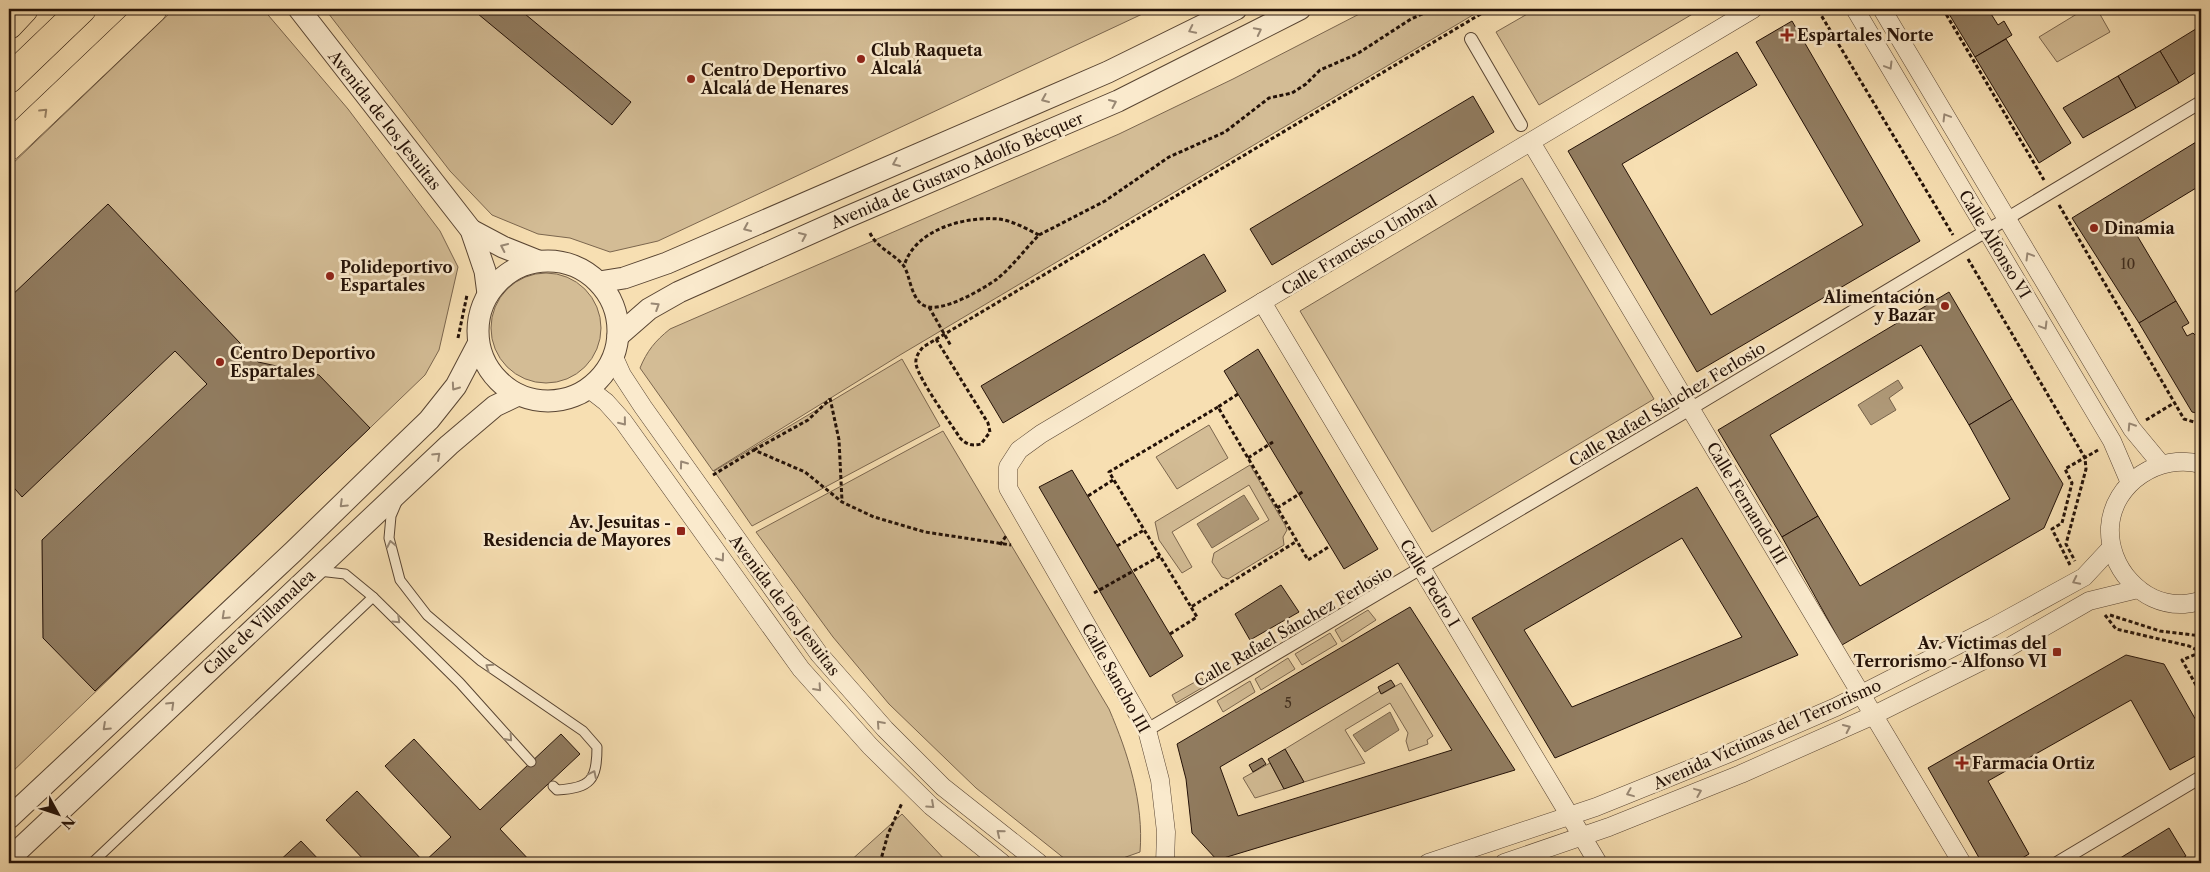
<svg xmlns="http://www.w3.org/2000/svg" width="2210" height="872" viewBox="0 0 2210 872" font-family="'Libre Caslon Text',serif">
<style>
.green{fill:#d3bc95;stroke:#7b664e}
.water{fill:#af9978;stroke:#77634b}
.building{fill:#917c60;stroke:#231107;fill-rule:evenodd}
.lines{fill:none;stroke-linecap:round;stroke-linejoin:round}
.service-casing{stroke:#584432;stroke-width:11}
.pedestrian-casing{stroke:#584432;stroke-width:14}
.minor-casing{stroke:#584432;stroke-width:19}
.tertiary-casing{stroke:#584432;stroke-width:23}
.trunk-casing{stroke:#231107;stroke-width:29}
.motorway-casing{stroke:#231107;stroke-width:29}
.path{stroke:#231107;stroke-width:3;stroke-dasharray:4 2.5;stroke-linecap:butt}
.service{stroke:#faeacd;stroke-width:9}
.pedestrian{stroke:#faeacd;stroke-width:12}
.minor{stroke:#faeacd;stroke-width:18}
.tertiary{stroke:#faeacd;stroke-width:21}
.trunk{stroke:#f7dfb2;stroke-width:28}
.motorway{stroke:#f7dfb2;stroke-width:28}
.oneway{stroke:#998874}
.oneway2{stroke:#988265}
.poi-dot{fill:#8f2418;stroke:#faeacd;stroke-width:2}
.labels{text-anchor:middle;stroke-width:5;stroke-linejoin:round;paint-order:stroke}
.number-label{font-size:14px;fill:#3e2c1d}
.poi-label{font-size:16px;font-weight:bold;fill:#231107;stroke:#faeacd;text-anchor:start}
.street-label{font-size:16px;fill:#231107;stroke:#faeacd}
</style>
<rect width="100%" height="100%" fill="#f7dfb2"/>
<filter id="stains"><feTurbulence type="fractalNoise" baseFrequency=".004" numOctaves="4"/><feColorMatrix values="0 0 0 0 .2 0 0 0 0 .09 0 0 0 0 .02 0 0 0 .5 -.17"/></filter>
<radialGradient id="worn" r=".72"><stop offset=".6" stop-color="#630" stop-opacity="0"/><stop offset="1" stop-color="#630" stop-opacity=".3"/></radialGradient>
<g class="green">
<path d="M 174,9 L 263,9 L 348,109 L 440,231 L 458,267 L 439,350 L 425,375 L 9,775 L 9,167 Z"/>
<path d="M 325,9 L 1153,9 L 658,241 L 610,252 L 570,238 L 538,234 L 492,215 L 450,171 Z"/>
<path d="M 1369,9 L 1483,9 L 900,355 L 713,471 L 640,368 C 647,351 655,341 670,329 L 1119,134 L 1233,79 Z"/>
<path d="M 1536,9 L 1701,9 L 1539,105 L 1496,32 Z"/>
<path d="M 2085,9 L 2097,9 L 2110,32 L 2057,62 L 2039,37 Z"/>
<path d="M 1522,178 L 1654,399 L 1432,532 L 1300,311 Z"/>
<circle cx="546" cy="328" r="55"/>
<path d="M 902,359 L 940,426 L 752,526 L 714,471 Z"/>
<path d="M 1209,425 L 1228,458 L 1177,489 L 1156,457 Z"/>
<path d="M 943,431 L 1109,709 C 1128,753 1144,803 1140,852 L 1109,863 L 1070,863 L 976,788 L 889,704 L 833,637 L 756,532 Z"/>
<path d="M 1250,465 L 1285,525 L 1287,530 L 1283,537 L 1284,545 L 1228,579 L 1222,577 L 1212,562 L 1214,553 L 1269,520 L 1249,485 L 1172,532 L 1192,567 L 1182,573 L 1159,540 L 1155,522 Z"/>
<path d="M 1383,569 L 1388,576 L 1359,594 L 1354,586 Z"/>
<path d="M 1368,610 L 1376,620 L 1342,642 L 1335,630 Z"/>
<path d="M 1330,633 L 1337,644 L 1302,665 L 1295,654 Z"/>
<path d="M 1288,658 L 1295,669 L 1261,690 L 1255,679 Z"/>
<path d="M 1202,678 L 1205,686 L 1176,703 L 1172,695 Z"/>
<path d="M 1250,681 L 1255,692 L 1223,712 L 1217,701 Z"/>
<path d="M 1401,683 L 1433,736 L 1427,740 L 1428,744 L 1409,751 L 1406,741 L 1408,733 L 1390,703 L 1345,730 L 1365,763 L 1304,782 L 1285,749 L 1380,691 L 1382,694 Z"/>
<path d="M 1270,763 L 1284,789 L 1255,798 L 1243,778 Z"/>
<path d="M 902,814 L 948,863 L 848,863 Z"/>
</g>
<g class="water">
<path d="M 1898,380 L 1903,388 L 1889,398 L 1896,410 L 1871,425 L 1858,405 Z"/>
<path d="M 1244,495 L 1259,519 L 1212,548 L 1197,524 Z"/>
<path d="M 1390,712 L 1399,730 L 1365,752 L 1353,735 Z"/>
</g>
<g class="building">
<path d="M 472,9 L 519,9 L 631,102 L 612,125 Z"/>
<path d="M 1946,9 L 1988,9 L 1998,25 L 2004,21 L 2012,35 L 1975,57 Z"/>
<path d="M 1792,21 L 1920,241 L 1697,372 L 1568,151 L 1737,52 L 1757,85 L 1622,164 L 1711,315 L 1863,225 L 1756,42 Z"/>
<path d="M 2199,27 L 2201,30 L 2201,69 L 2179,83 L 2160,51 Z"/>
<path d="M 2006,39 L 2071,143 L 2039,163 L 1975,57 Z"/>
<path d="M 2160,51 L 2179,83 L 2136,108 L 2118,76 Z"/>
<path d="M 2118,76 L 2136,108 L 2083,138 L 2063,108 Z"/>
<path d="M 1473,96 L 1494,132 L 1272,265 L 1250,229 Z"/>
<path d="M 2201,139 L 2201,185 L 2132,227 L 2176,301 L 2139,323 L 2072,218 Z"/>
<path d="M 108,204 L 258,362 L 319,375 L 370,428 L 95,691 L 43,638 L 42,540 L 207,384 L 175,351 L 22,497 L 9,482 L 9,298 Z"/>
<path d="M 1204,254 L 1226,291 L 1003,423 L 981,386 Z"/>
<path d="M 1949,292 L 2012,399 L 1969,425 L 1921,345 L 1770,435 L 1818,516 L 1782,537 L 1718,430 Z"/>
<path d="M 2176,301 L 2189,323 L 2182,327 L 2187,336 L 2193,333 L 2195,335 L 2200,332 L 2201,335 L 2198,338 L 2201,344 L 2201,414 L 2192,412 L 2139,323 Z"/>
<path d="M 1258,349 L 1378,549 L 1344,569 L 1224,371 Z"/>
<path d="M 2012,399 L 2063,484 L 2044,528 L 1842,645 L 1782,537 L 1818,516 L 1860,586 L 2010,499 L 1969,425 Z"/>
<path d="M 1072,470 L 1183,656 L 1150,677 L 1039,487 Z"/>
<path d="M 1697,487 L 1798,655 L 1555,758 L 1472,618 ZM 1682,538 L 1742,637 L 1572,707 L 1524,630 Z"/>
<path d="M 1281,585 L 1299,612 L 1250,640 L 1235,614 Z"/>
<path d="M 1410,607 L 1515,770 L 1217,860 L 1192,833 L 1186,779 L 1177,744 ZM 1398,663 L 1452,750 L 1238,816 L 1220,767 Z"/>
<path d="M 2126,655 L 2164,664 L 2201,729 L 2201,753 L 2170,770 L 2131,700 L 1988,781 L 2029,854 L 2014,863 L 1982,863 L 1928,768 Z"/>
<path d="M 1391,680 L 1395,686 L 1381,694 L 1378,687 Z"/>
<path d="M 561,734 L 580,754 L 500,829 L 532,863 L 476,863 L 473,860 L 470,863 L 367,863 L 326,820 L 357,791 L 424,862 L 451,837 L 385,766 L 414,739 L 480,810 Z"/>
<path d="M 1285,749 L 1304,782 L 1284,789 L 1268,759 Z"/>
<path d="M 1262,758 L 1266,764 L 1253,772 L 1249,765 Z"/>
<path d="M 2169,828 L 2186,856 L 2174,863 L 2120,863 L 2117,860 Z"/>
<path d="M 301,841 L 322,863 L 277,863 Z"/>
</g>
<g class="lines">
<g class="service-casing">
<g id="service">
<path d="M 397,502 L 391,516 L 389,538 L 400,580 L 427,615 L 481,661 L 583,731 L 597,747 C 597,780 591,788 557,790 L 553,786"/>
<path d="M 319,571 L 345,574 L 373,597 L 460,683 L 531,762"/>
<path d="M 92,863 L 373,597"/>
</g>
</g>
<g class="pedestrian-casing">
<g id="pedestrian">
<path d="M 1471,39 L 1521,125"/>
<path d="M 1147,730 L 1690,409 L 2201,102"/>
<path d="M 2057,863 L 2201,777"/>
</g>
</g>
<g class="minor-casing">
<g id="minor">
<path d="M 1855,9 L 2112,441 L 2130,483"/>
<path d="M 1882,9 L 2132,429 L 2161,464"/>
<path d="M 1531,142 L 1962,863"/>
<path d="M 1262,302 L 1598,863"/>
<path d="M 613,355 L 622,375 L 643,407 L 819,654 L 885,729 L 943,787 L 1039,863"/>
<path d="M 588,388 L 606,402 L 623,421 L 801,669 L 870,746 L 931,806 L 1002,863"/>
<path d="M 2201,464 C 2160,453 2113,482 2110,527 C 2108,567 2141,605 2182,604 C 2189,604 2195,602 2201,601"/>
<path d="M 1165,863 L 1166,832 L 1160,780 L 1147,730 L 1008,488 L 1008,467 L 1019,450 L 1041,434 L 1753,9"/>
<path d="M 1428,863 L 1596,807 L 1732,752 L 1836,707 L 1993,627 L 2084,577 L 2111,548"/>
<path d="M 1504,863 L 1609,827 L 1741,774 L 1874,715 L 2004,650 L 2089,601 L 2138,589"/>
</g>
</g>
<g class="tertiary-casing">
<g id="tertiary">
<path d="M 299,9 L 471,230 L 485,271 L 488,294"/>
<path d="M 471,230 L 503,247 L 538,261"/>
<circle cx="548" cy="331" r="70"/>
<path d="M 599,282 L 624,278 L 667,263 L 1108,72 L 1236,9"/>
<path d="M 618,336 L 649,309 L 679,292 L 845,218 L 1118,101 L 1300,9"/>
<path d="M 9,818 L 294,551 L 401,447 L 429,420 L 456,386 L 478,344"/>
<path d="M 9,859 L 449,445 L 495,406 L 518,395"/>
</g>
</g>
<g class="trunk-casing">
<path id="trunk" d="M 9,146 L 153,9"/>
</g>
<g class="motorway-casing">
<g id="motorway">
<path d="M 9,25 L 24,9"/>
<path d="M 9,79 L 82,9"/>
</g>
</g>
<g class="path">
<path d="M 1802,9 L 1804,13 L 1818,10 L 1953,235"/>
<path d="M 1943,9 L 2044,180"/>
<path d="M 2059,205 L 2184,419 L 2201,424"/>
<path d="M 870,233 C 877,248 893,253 903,265 C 910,273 910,297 923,305 C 940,315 983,289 997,279 C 1013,266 1025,249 1039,235 C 1027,229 1013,221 999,219 C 965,216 915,229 904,266"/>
<path d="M 1039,235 L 1105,201 L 1169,157 L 1225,132 L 1269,98 L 1292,93 L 1306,84 L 1320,70 L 1357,54 L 1411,19 L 1433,9"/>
<path d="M 1968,259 L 2085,458 L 2086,469 L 2066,544 L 2075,561"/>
<path d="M 929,307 L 951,346"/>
<path d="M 458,338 L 467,295"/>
<path d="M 936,339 L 988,423 L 990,432 L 981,444 C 972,446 967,445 960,438 C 950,422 919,380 916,364 C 915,357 919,352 923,347 L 1489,9"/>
<path d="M 1238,394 L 1218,407 L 1308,560 L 1330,546"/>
<path d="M 830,398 L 839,440 L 842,501"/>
<path d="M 1218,407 L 1109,472 L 1191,607 L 1297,541"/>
<path d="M 2146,420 L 2174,403"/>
<path d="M 754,450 L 808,420 L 830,399"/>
<path d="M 1248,458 L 1273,442"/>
<path d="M 713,475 L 754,450 L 805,472 L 842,502 L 874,517 L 925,532 L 1011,545"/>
<path d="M 1088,496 L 1113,480"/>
<path d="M 1277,508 L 1304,491"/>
<path d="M 1000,545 L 1006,536"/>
<path d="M 1117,546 L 1144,530"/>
<path d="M 2070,565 L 2052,529 L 2062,523 L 2072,483 L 2065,469 L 2098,450"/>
<path d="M 1094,593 L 1160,556"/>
<path d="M 2105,615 L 2116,629 L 2189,646 L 2201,652"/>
<path d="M 2110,615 L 2160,631 L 2201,636"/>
<path d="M 1170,634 L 1197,617 L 1191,607"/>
<path d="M 2201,652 L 2182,660 L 2201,694"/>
<path d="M 880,863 L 888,834 L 902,803"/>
</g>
<use href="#service" class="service"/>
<use href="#pedestrian" class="pedestrian"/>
<use href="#minor" class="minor"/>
<use href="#tertiary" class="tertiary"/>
<use href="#trunk" class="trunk"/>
<use href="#motorway" class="motorway"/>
</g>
<defs><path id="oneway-chevron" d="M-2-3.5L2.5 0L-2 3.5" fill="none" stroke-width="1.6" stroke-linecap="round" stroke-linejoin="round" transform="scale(1.25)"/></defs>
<g class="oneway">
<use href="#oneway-chevron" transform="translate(1192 30) rotate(154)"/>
<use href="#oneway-chevron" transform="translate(1258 31) rotate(-27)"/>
<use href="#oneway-chevron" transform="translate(1889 66) rotate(59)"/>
<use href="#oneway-chevron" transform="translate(1045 99) rotate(157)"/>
<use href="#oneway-chevron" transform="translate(1113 103) rotate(-24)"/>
<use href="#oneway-chevron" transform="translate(1946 117) rotate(-121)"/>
<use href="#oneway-chevron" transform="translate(896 163) rotate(157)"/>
<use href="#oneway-chevron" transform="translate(747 228) rotate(156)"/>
<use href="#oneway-chevron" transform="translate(803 236) rotate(-24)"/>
<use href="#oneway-chevron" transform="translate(504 247) rotate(-155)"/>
<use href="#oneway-chevron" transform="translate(2029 256) rotate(-121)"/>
<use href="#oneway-chevron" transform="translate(656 306) rotate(-32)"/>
<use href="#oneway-chevron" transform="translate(2044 326) rotate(59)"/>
<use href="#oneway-chevron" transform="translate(455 387) rotate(125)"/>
<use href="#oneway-chevron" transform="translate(623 422) rotate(51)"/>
<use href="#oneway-chevron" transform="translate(2131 426) rotate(-123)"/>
<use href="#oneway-chevron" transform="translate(437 456) rotate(-43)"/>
<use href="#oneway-chevron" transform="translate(683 464) rotate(-126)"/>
<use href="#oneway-chevron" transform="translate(343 504) rotate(136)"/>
<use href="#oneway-chevron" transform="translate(391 544) rotate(-102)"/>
<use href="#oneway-chevron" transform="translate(721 558) rotate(54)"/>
<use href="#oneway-chevron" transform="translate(2076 581) rotate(154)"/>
<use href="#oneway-chevron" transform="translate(225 616) rotate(137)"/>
<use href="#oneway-chevron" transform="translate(397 620) rotate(44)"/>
<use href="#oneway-chevron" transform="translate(489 667) rotate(-146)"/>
<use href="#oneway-chevron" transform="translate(818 688) rotate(48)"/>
<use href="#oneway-chevron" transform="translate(171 705) rotate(-44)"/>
<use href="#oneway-chevron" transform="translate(880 724) rotate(-132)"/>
<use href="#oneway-chevron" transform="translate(106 727) rotate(137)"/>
<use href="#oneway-chevron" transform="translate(1847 728) rotate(-25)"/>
<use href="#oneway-chevron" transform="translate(509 738) rotate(48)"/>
<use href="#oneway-chevron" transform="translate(593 774) rotate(-64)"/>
<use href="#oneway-chevron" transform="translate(1698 792) rotate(-22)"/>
<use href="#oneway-chevron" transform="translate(1630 793) rotate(158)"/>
<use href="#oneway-chevron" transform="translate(931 805) rotate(42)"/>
<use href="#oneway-chevron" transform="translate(1000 833) rotate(-141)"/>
</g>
<use class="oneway2" href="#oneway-chevron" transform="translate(44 112) rotate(-44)"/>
<g class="poi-dot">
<path d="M1784.5 27.5h5v5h5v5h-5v5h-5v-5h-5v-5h5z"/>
<circle cx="861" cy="59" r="5"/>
<circle cx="691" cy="79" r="5"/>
<circle cx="2094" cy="228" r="5"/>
<circle cx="330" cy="276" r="5"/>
<circle cx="1945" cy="306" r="5"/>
<circle cx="220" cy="362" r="5"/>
<rect x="676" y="526" width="10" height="10" rx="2.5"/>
<rect x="2052" y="647" width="10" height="10" rx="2.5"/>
<path d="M1959.5 755.5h5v5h5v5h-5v5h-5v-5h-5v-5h5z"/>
</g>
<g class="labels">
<g class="number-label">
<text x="2128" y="269">10</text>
<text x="1288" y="708">5</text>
</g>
<g class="poi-label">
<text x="1797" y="41">Espartales Norte</text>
<text x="871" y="56">Club Raqueta<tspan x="871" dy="18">Alcalá</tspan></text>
<text x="701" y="76">Centro Deportivo<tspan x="701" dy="18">Alcalá de Henares</tspan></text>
<text x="2104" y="234">Dinamia</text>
<text x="340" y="273">Polideportivo<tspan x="340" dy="18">Espartales</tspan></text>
<text x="1935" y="303" text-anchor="end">Alimentación<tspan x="1935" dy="18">y Bazar</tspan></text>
<text x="230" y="359">Centro Deportivo<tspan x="230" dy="18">Espartales</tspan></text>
<text x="671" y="528" text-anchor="end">Av. Jesuitas -<tspan x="671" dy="18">Residencia de Mayores</tspan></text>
<text x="2047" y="649" text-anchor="end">Av. Víctimas del<tspan x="2047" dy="18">Terrorismo - Alfonso VI</tspan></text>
<text x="1972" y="769">Farmacia Ortiz</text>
</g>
<g class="street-label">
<text transform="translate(385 120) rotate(52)" y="6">Avenida de los Jesuitas</text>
<text transform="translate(957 170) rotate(-23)" y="6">Avenida de Gustavo Adolfo Bécquer</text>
<text transform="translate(1995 244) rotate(59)" y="6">Calle Alfonso VI</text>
<text transform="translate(1359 245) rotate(-31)" y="6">Calle Francisco Umbral</text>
<text transform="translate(1667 404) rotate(-31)" y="6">Calle Rafael Sánchez Ferlosio</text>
<text transform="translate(1747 503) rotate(59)" y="6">Calle Fernando III</text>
<text transform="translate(1430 583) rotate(59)" y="6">Calle Pedro I</text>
<text transform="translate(785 605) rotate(53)" y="6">Avenida de los Jesuitas</text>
<text transform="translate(259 622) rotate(-43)" y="6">Calle de Villamalea</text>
<text transform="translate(1293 626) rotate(-30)" y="6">Calle Rafael Sánchez Ferlosio</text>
<text transform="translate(1116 678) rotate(61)" y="6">Calle Sancho III</text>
<text transform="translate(1767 734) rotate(-24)" y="6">Avenida Víctimas del Terrorismo</text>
</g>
</g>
<rect width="2210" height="872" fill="none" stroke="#f7dfb2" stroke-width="30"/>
<rect x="10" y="10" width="2190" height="852" fill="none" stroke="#231107" stroke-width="2.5"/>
<rect x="15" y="15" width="2180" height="842" fill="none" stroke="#231107"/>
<g transform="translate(58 814) rotate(130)" stroke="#faeacd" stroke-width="4" paint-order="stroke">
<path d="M0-4L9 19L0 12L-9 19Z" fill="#231107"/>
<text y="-8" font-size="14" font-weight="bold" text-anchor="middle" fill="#231107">N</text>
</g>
<rect width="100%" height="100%" filter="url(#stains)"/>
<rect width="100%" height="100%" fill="url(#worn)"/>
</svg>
